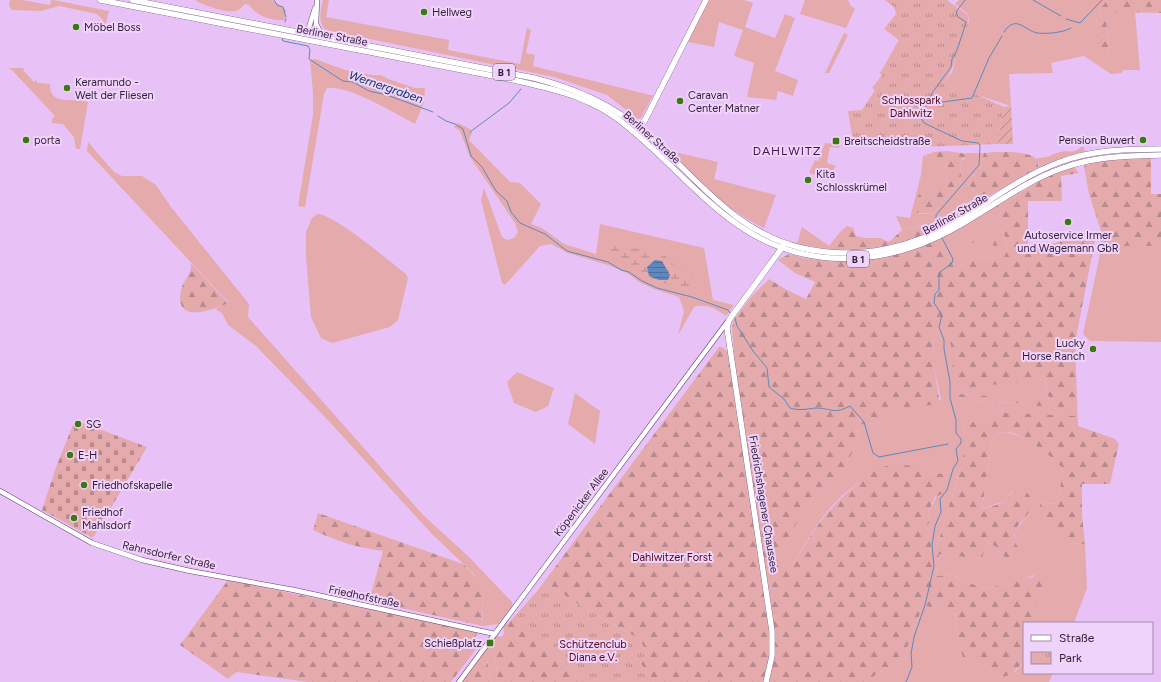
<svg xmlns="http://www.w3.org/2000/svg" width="1161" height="682" viewBox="0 0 1161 682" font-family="Figtree,sans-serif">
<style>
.grass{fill:#e4aaac}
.forest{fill:url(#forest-firs);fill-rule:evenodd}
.wetland{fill:url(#wetland-marsh)}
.cemetery{fill:url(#cemetery-stones)}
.park{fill:url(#park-tufts)}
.garden{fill:url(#garden-furrows)}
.water{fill:url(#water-rules)}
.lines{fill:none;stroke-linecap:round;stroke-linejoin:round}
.stream{stroke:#5f88be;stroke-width:1}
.minor-casing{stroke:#663d76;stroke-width:5.5}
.major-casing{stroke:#663d76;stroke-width:6}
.minor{stroke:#fff;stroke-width:4.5}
.major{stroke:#fff;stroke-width:5.5}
.poi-dot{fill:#3c7811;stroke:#f0d3fb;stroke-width:1.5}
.labels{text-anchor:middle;stroke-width:4;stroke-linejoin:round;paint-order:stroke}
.shield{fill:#f0d3fb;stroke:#6a5472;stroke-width:1}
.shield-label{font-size:10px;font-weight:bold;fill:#311e38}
.poi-label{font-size:11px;fill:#311e38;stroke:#f0d3fb;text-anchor:start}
.street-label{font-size:11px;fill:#311e38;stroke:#f0d3fb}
.park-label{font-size:11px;fill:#510b19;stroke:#f0d3fb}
.water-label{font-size:12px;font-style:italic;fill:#0d376a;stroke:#f0d3fb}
.neighbourhood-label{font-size:12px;letter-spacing:1px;fill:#421950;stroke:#f0d3fb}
</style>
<defs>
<pattern id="forest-firs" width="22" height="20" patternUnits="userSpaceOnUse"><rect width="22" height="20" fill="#e4aaac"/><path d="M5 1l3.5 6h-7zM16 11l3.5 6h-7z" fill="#b98a8d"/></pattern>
<pattern id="wetland-marsh" width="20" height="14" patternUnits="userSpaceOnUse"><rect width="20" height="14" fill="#e4aaac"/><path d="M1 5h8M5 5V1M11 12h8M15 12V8" fill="none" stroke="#b98a8d"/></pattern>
<pattern id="cemetery-stones" width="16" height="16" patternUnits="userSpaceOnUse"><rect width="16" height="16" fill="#e4aaac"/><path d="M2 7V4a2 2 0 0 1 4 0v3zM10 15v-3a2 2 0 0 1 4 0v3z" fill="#b98a8d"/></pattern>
<pattern id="park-tufts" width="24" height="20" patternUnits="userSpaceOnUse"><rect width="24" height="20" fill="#e4aaac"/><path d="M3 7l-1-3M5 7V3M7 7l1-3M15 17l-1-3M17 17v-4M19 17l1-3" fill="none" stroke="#b98a8d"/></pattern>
<pattern id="garden-furrows" width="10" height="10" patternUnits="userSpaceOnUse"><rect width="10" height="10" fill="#e4aaac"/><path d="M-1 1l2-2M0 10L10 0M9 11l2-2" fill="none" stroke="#b98a8d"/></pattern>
<pattern id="water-rules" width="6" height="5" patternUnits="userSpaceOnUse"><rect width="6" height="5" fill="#5f88be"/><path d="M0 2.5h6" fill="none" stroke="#4f6f9b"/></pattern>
</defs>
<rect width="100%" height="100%" fill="#e8c2f7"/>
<g class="grass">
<path d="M 10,0 L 22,0 L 50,5 L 51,0 L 53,0 L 109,11 L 105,27 L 103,20 L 97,14 L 59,6 L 41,11 L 12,10 L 9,6 Z"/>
<path d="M 195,0 L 272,0 L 286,10 L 285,20 C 271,21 257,16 249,5 L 245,4 C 242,7 240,10 235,11 C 226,13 202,5 195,0 Z"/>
<path d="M 323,0 L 329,0 L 326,17 L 449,40 L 448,50 L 520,64 L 527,28 L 531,30 L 526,53 L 535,55 L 533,66 L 650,95 L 653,95 L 641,118 L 638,119 L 607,95 L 554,77 L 326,30 C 317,23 321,9 323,0 Z"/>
<path d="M 709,0 L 744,0 L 753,3 L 745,27 L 775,38 L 785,14 L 795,18 L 775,71 L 798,80 L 793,96 L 778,91 L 776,100 L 747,97 L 754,63 L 734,56 L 743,30 L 719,22 L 714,47 L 688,42 Z"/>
<path d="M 805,0 L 848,0 L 851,6 L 855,9 L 846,28 L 800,14 Z"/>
<path d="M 959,0 L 1107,0 C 1089,23 1095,36 1109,58 L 1106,17 L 1107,12 L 1135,12 L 1140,70 L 1123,70 L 1122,73 L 1111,74 L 1084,56 L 1051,63 L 1053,73 L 1009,74 L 1011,106 L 944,84 L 952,72 L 969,21 L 968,14 L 955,4 Z"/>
<path d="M 844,33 L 848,35 L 829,73 L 825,73 Z"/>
<path d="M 315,59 L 345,70 L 372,75 L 381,75 L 388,79 L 415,88 L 425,88 L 424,102 L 415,124 C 394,113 349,85 327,88 L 324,94 L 305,207 L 298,206 L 313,115 L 313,93 L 310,60 Z"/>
<path d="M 7,68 L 24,68 L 23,70 L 34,82 L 36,80 L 38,83 L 50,84 C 49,107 74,97 88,102 L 80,149 L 76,149 L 74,137 L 63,124 L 52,123 L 52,119 L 55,116 L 11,69 Z"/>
<path d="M 458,123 L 470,129 L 472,133 L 469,140 L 510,182 L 520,183 L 541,204 L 531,224 L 542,228 L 564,244 L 596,254 L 600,224 L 704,248 L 713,300 L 734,305 L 726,316 C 717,309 706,303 694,307 L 678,335 L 684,311 L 679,297 L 654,289 L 639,282 L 627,273 L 611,266 L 568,253 L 551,244 L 540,246 L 505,285 L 502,283 L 481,200 L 484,188 L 502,237 L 507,240 L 514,238 L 518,232 L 515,223 L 470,157 L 460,131 L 454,127 Z"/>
<path d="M 88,142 L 114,172 L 122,176 L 142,176 L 156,185 L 171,207 L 249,304 L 248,317 L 423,515 L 468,556 L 512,602 L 513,607 L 502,621 L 501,621 L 498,624 L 483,626 L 483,599 L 475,575 L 432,534 L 325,417 L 256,346 L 228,325 L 222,313 L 215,309 L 228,302 L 87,151 Z"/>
<path d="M 825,143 L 840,144 L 839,148 L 830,147 L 827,163 L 836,166 L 828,178 L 809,173 L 815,160 L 818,161 Z"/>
<path d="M 1081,147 L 1084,147 L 1085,153 L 1038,168 L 1039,164 L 1037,158 C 1046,159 1054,153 1061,152 C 1069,150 1075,154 1081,147 Z"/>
<path d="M 670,151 L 718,162 L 714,179 L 776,195 L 764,228 C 728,211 697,181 670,151 Z"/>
<path d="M 964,153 L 984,153 L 980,168 L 967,183 L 982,200 L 949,223 L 936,230 L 929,223 L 902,230 L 896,216 L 910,218 L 921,175 L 923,156 L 940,159 L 945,162 L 947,185 C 942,192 934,193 926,192 C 917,199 914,203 918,214 L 934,213 L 958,183 L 961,176 L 960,161 L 965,159 L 966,153 Z"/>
<path d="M 987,211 L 1003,222 L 1006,226 L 1004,232 L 1008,249 L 1004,257 L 974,258 L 955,269 L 939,239 Z"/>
<path d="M 317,214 C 335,214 390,262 406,274 L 408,278 L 398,320 L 390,327 L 332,343 L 321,338 L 311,317 L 306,257 L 306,232 L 312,218 Z"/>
<path d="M 802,227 L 829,246 L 832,250 L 797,244 Z"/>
<path d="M 1116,246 L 1161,246 L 1161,342 L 1090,341 L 1083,334 L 1099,259 Z"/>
<path d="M 945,323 L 950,336 L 954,361 L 1036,380 L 1045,379 L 1049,401 L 959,394 L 959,399 L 965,401 L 1018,403 L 1060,409 L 1074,409 L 1074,417 L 990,412 L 989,417 L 963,425 L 967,446 L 962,460 L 965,464 L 960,469 L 937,547 L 931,547 L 931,533 L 925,527 L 930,522 L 928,513 L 950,471 L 944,474 L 928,472 L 923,466 C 910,469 872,475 863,480 C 831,499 807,537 792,568 L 784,568 L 779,554 L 801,515 L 820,490 L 845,468 L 857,442 L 858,425 L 883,422 L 884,410 L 941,400 L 933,362 L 934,336 Z"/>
<path d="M 517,372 L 554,388 L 548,406 L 536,412 L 514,403 L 507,382 Z"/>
<path d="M 575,393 L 600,411 L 595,444 L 568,424 Z"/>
<path d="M 1003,432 C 1026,435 1049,451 1063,469 L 1058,503 L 1040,504 L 1058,532 L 1063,534 L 1069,543 L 1085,544 L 1087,588 L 1074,623 L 1036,623 L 1036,608 L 1039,595 L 1034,575 L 1021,581 L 990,588 L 979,587 L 952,575 L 937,576 L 939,554 L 982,559 L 985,541 L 995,546 L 1006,559 L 1014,541 L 1015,531 L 1029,513 L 1012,491 L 1006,500 L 982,509 L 992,440 L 995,435 Z"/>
<path d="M 923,605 L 955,614 L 958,639 L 963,658 L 982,665 L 996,675 L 1002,677 L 1016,671 L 1024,662 L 1024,673 L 1053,673 L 1049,682 L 865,682 L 892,664 L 907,658 L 907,648 Z"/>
<path d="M 495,636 L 503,637 L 495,655 L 498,682 L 490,682 L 487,657 L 482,653 Z"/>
</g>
<g class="forest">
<path d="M 1107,0 L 1161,0 L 1161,13 L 1107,12 L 1106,17 L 1109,59 L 1103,58 L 1100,54 C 1096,30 1091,21 1107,0 Z"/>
<path d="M 948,151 C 952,152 965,153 968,155 L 960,161 L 961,176 L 958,183 L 934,213 L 914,213 L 918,196 L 921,192 C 931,192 940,193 947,185 L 945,162 L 940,159 L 923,156 L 934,152 Z"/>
<path d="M 996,152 C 1007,152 1030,151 1038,160 L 1038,168 L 982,200 L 967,183 L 980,168 L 984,153 Z"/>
<path d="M 1151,158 L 1151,194 L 1161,194 L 1161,246 L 1116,246 L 1099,259 L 1101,231 L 1089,194 L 1084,166 C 1100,156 1132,158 1151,158 Z"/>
<path d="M 1074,167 L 1079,173 L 1061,176 L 1062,201 L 1028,201 L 1028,251 L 1061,241 L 1095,240 L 1075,343 L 1078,426 L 1115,439 L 1119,444 L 1110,484 L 1082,484 L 1082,514 L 1085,544 L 1068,543 L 1063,534 L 1051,530 L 1043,516 L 1040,504 L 1058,503 L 1063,469 C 1054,457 1019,430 1004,432 C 998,432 995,436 992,440 L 982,509 L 996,505 L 1006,500 L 1015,488 C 1021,489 1028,491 1030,497 C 1037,513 1018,520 1015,532 C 1012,540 1016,544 1020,550 L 1018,557 L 1013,559 L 1006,559 L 995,546 L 986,541 L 982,559 L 939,554 L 937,576 L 952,575 L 979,587 L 990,588 L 1044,574 L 1045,577 L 1036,608 L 1036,623 L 1024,623 L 1024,662 L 1010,675 L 1002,677 L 996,675 L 982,665 L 963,658 L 958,639 L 955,614 L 923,605 L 907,648 L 907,658 L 892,664 L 865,682 L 767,682 L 774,650 L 731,351 L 734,350 L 732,331 L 733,321 L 751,297 L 769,279 L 787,290 L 806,299 L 815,282 L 795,273 L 778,260 L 789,254 C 840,269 892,259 939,239 L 955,269 L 974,258 L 1004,257 L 1008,249 L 1004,232 L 1006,226 L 1003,222 L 987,211 L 1048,176 ZM 944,324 L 950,336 L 955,389 L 1045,379 L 1049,400 L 959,394 L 959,399 L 965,401 L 1018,403 L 1060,409 L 1074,409 L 1074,416 L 990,412 L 989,417 L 963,425 L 967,446 L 962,460 L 964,464 L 960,469 L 937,547 L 931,547 L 931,533 L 925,527 L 930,522 L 928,513 L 935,497 L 944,493 L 951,471 L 944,474 L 928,472 L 923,466 C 910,466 896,463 883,467 C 877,468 870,475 865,478 C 832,502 810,532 792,568 L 784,568 L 779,554 L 801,515 L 820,490 L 845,468 L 857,442 L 858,425 L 883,422 L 884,410 L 940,404 L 933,361 L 934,336 Z"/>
<path d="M 933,223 L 936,230 C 903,245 868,252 832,250 L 829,246 L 840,232 L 847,226 L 853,228 L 856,236 L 865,238 L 880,238 L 889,242 L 902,230 L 926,224 Z"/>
<path d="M 971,238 L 998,239 L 1000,245 L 995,246 L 984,242 L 969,243 Z"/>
<path d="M 191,263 L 228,303 C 213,310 174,325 181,291 C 183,279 192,276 191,263 Z"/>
<path d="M 719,347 L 722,347 L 728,352 L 770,619 L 771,646 L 764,682 L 654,682 L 641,664 L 646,651 L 639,639 L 578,604 L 545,582 L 518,614 L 579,682 L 498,682 L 495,655 L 504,633 L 503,624 L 507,624 L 532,598 Z"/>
<path d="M 318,513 L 463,564 C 490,589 481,593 483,626 L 369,601 L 383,551 C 355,547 339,542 313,530 Z"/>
<path d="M 228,580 L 478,632 L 471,646 L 476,649 L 451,682 L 308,682 L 236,672 L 228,679 L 180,645 Z"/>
<path d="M 482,653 L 487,657 L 490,682 L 460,682 Z"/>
</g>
<path class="wetland" d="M 611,245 L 658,252 L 668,258 L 678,270 L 691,275 L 693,283 L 692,287 L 679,289 L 664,283 L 649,281 L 639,270 L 607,254 L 606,247 Z"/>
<path class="cemetery" d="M 75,420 L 147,447 L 93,538 L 42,510 L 56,467 Z"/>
<g class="park">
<path d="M 885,0 L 947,0 L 968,15 C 971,29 952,71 944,84 L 975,94 L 1004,107 L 997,144 C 963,145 880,152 852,136 L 848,111 L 862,110 L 875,90 L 872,88 L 882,75 L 880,73 L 899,40 L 884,29 L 896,14 L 894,7 Z"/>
<path d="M 545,582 L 578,604 L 639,639 L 646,651 L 641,664 L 654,682 L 579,682 L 517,614 Z"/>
</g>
<path class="garden" d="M 1011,106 L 1013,144 L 997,144 L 1004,107 Z"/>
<path class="water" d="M 655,260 L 662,261 L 670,275 L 668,280 L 659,280 L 649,276 L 647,267 Z"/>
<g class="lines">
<g class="stream">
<path d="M 274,0 L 277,5 L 283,7 L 286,17"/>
<path d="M 1033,0 L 1061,16"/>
<path d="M 1066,19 L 1080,23 L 1102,0"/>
<path d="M 285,22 L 286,19"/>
<path d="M 1004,32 C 1016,14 1024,30 1037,33 C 1047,34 1062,33 1071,28"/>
<path d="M 282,38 L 283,41 L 308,46 L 310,50 L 309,59 L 343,81 L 353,82 L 369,91 L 387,95 L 433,112"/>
<path d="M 928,104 L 972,98 L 989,58 L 1002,36"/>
<path d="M 438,116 L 446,121 L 455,124 L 463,129 L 471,156 L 482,167 L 496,191 L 507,201 L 511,212 L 520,223 L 545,234 L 567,251 L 608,262 L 621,270 L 629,272 L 642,281 L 657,288 L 692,297 L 728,310 L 730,313"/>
<path d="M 470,132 L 509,103 L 521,89"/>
<path d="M 938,228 L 936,222 L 936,215 L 979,165 L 980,145 L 978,143 L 962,141 L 924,123 L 921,118 L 932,93 L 951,67 L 952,59 L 957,50 L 965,26 L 966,22 L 958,17 L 956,12 L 965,0"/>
<path d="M 735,318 L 737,326 L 753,351 L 767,368 L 769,387 L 784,399 L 790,408 C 800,411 806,409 816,408 C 832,408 832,415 850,406 L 864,422 L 873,453 L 879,457 L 948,444"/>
<path d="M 906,682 L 912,667 L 911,654 L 914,637 L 925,605 L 934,566 L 932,545 L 935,526 L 941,512 L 940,499 L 947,490 L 953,469 L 958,461 L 956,449 L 961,443 L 961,439 L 956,433 L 956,420 L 950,398 L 950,382 L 944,349 L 944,340 L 939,327 L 942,315 L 934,303 L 935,294 L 939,290 L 939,273 L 952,263 L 953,259 L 942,238"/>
</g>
<g class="minor-casing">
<g id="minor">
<path d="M 316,24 L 321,33 L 327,38"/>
<path d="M 307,34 L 315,8"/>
<path d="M 313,35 L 316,24 L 317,0"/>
<path d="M 0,491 L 92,543 L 142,560 L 190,571 L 294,590 L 495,634"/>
<path d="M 459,682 L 728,321"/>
</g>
</g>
<g class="major-casing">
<g id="major">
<path d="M 100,0 L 509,79 C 546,87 583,95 615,117 C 629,127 642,139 654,150 C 710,202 749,252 831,258 C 874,261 914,250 951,230 C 989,210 1022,182 1063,168 C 1095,156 1128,156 1161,155"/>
<path d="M 132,0 L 534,78 C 577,89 613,105 647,134 C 696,177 735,233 802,248 C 858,261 913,248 961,219 C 993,199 1024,175 1060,162 C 1092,150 1127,149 1161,149"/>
<path d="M 637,130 L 645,120 L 706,0"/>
<path d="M 766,682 L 772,656 L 772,631 L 727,328 L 729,320 L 784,245"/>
</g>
</g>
<use href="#minor" class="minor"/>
<use href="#major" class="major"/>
</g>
<g class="poi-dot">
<circle cx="424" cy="12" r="4"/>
<circle cx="76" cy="27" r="4"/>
<circle cx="67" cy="88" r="4"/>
<circle cx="680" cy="101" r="4"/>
<circle cx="26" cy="140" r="4"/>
<circle cx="1143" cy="140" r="4"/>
<rect x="832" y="137" width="8" height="8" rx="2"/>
<circle cx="808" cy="180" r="4"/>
<circle cx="1068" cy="222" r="4"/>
<circle cx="1093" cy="349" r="4"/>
<circle cx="78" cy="424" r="4"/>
<circle cx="70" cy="455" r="4"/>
<circle cx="84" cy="485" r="4"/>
<circle cx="74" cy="518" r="4"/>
<rect x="486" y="639" width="8" height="8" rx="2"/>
</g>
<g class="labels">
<g class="shield">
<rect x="493" y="64" width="22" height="16" rx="3"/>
<rect x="847" y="251" width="22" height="16" rx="3"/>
</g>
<g class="shield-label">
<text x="504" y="76">B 1</text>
<text x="858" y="263">B 1</text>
</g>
<g class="poi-label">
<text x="432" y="16">Hellweg</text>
<text x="84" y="31">Möbel Boss</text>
<text x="75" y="86">Keramundo -<tspan x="75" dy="13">Welt der Fliesen</tspan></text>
<text x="688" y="99">Caravan<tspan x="688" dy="13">Center Matner</tspan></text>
<text x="34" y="144">porta</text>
<text x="1135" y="144" text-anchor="end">Pension Buwert</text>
<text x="844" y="145">Breitscheidstraße</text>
<text x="816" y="178">Kita<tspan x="816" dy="13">Schlosskrümel</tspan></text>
<text x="1068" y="239" text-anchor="middle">Autoservice Irmer<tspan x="1068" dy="13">und Wagemann GbR</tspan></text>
<text x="1085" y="347" text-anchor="end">Lucky<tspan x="1085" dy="13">Horse Ranch</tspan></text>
<text x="86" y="428">SG</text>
<text x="78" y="459">E-H</text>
<text x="92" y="489">Friedhofskapelle</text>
<text x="82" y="516">Friedhof<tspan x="82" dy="13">Mahlsdorf</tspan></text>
<text x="482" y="647" text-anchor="end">Schießplatz</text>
</g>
<g class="street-label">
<text transform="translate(332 35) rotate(11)" y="4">Berliner Straße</text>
<text transform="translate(652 137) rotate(42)" y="4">Berliner Straße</text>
<text transform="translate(955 214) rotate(-29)" y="4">Berliner Straße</text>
<text transform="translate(581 502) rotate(-53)" y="4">Köpenicker Allee</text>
<text transform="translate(764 504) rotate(81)" y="4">Friedrichshagener Chaussee</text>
<text transform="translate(169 555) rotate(13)" y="4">Rahnsdorfer Straße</text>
<text transform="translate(364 596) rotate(12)" y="4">Friedhofstraße</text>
</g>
<g class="park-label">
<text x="911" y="104">Schlosspark<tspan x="911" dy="13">Dahlwitz</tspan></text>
<text x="672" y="561">Dahlwitzer Forst</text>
<text x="593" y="648">Schützenclub<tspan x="593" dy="13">Diana e.V.</tspan></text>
</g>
<g class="water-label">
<text transform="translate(386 87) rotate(19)" y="4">Wernergraben</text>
</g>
<g class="neighbourhood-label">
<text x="787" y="155">DAHLWITZ</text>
</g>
</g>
<rect x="1023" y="622" width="130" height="52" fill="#f0d3fb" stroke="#a48bad"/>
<rect x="1031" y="635" width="20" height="6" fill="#ffffff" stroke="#a48bad"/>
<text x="1059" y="642" font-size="12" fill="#311e38">Straße</text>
<rect x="1031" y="652" width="20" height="12" fill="url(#park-tufts)" stroke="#a48bad"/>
<text x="1059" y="662" font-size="12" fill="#311e38">Park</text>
</svg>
